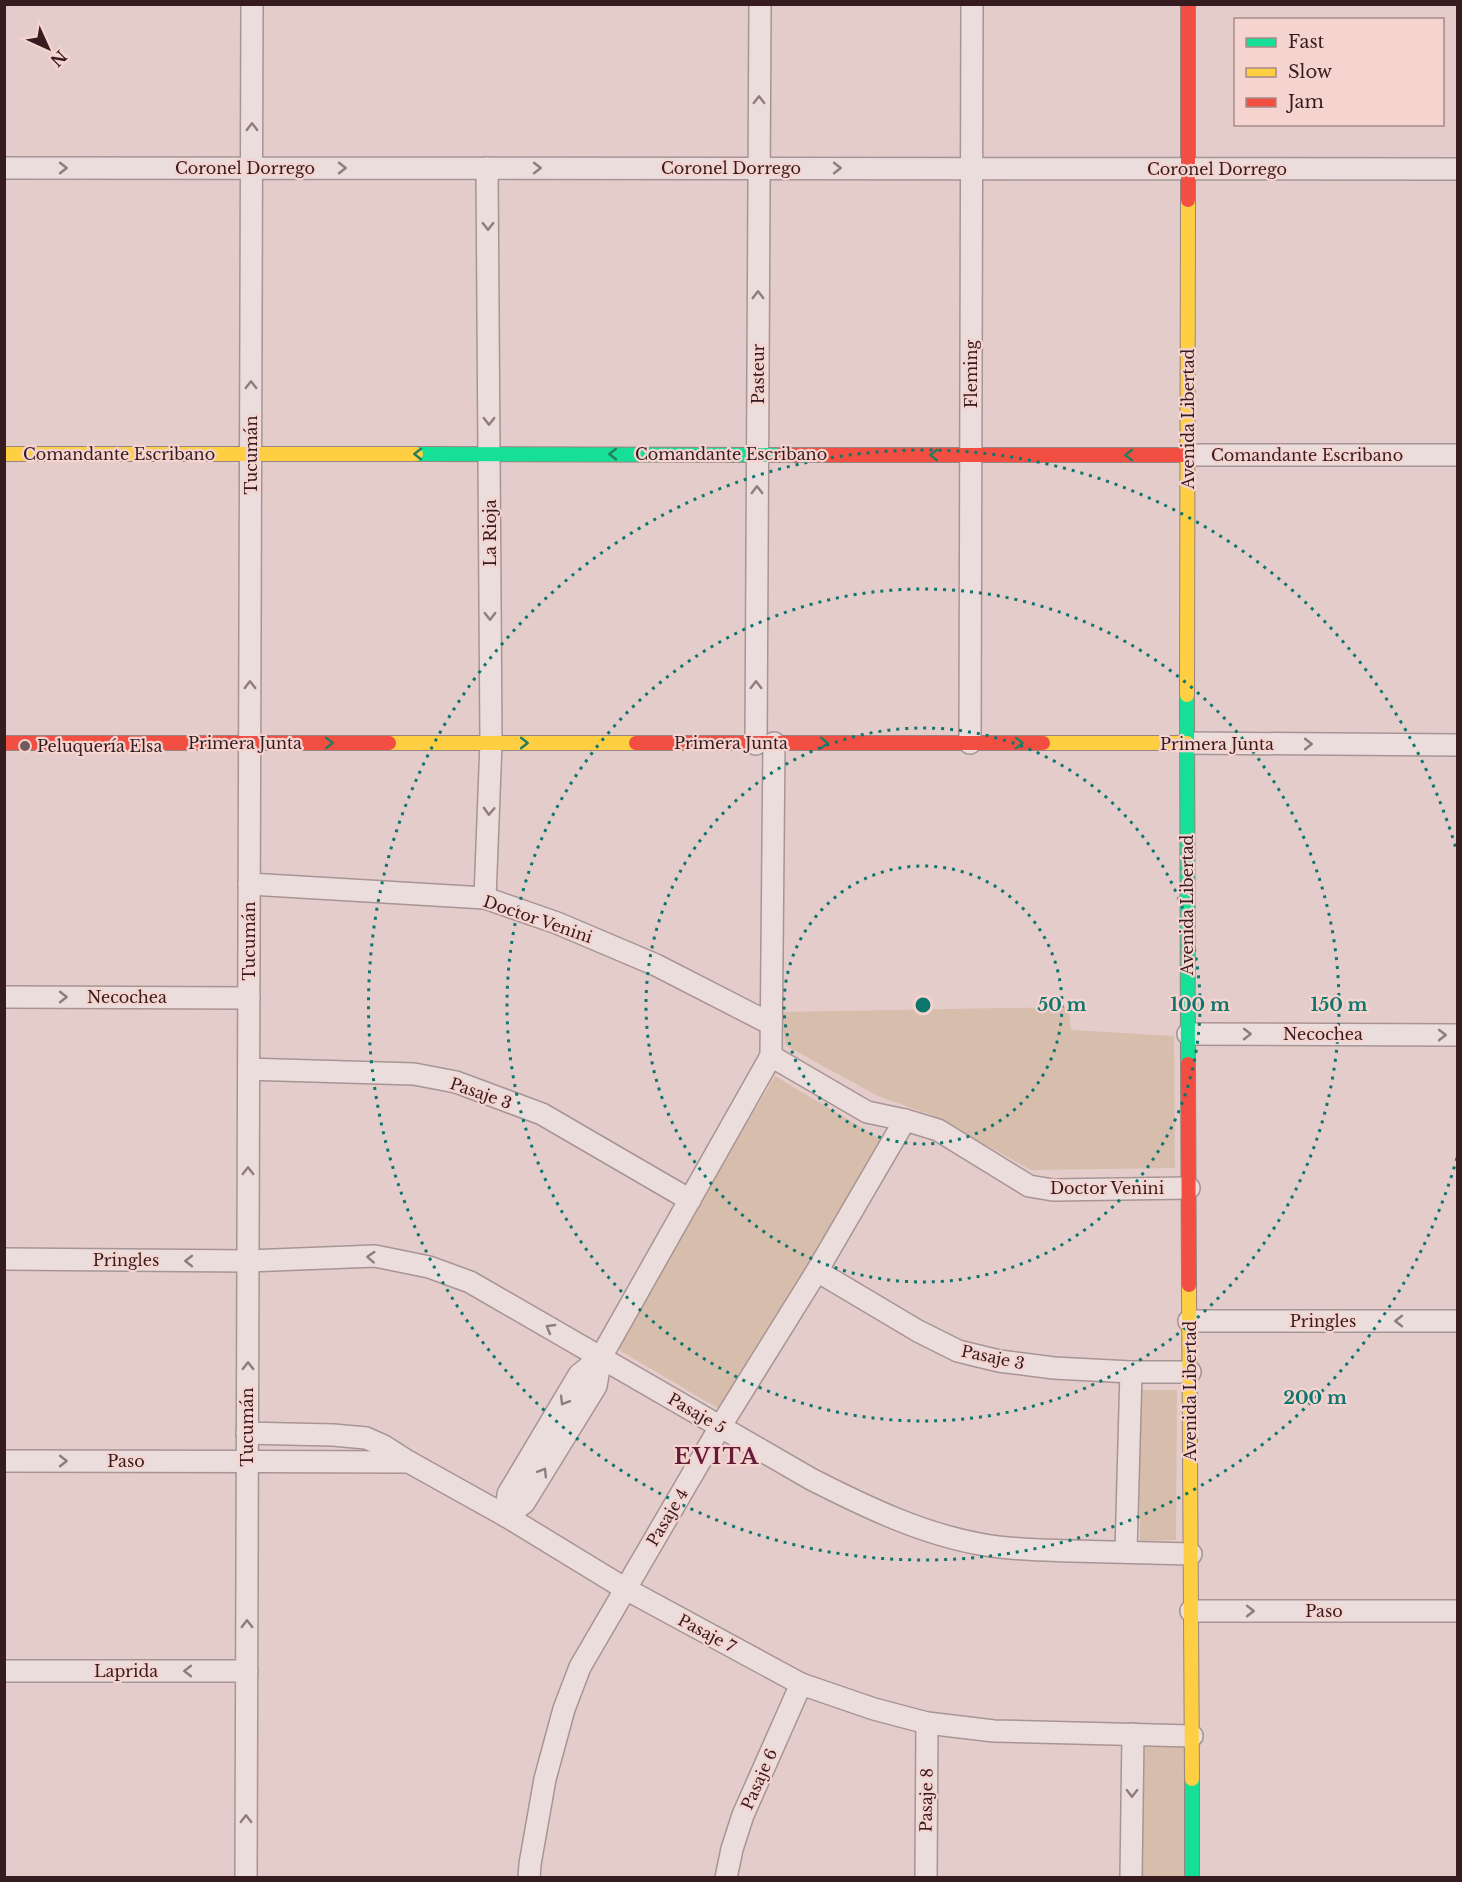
<svg xmlns="http://www.w3.org/2000/svg" width="1462" height="1882" viewBox="0 0 1462 1882" font-family="'Libre Baskerville',serif">
<style>
.green{fill:#d7bdac}
.lines{fill:none;stroke-linecap:round;stroke-linejoin:round}
.street-casing{stroke:#a89494;stroke-width:24}
.fast-casing{stroke:#988484;stroke-width:16}
.slow-casing{stroke:#988484;stroke-width:16}
.jam-casing{stroke:#988484;stroke-width:16}
.street{stroke:#ebdddc;stroke-width:21}
.fast{stroke:#16e098;stroke-width:14}
.slow{stroke:#ffcf43;stroke-width:14}
.jam{stroke:#f24e42;stroke-width:14}
.oneway{stroke:#907c7e}
.oneway2{stroke:#267e5c}
.ring{fill:none;stroke:#0f766e;stroke-width:3;stroke-dasharray:3 6}
.poi-dot{fill:#735a5b;stroke:#f5d3cf;stroke-width:2}
.labels{text-anchor:middle;stroke-width:4.5;stroke-linejoin:round;paint-order:stroke}
.street-label{font-size:16px;fill:#361c1f;stroke:#f5d3cf}
.poi-label{font-size:16px;fill:#361c1f;stroke:#f5d3cf;text-anchor:start}
.district-label{font-size:22px;font-weight:bold;letter-spacing:1.5px;fill:#631b37;stroke:#f5d3cf}
.centre{fill:#0f766e;stroke:#f5d3cf;stroke-width:3}
.ring-label{font-size:18px;text-anchor:middle;font-weight:bold;fill:#0f766e;stroke:#f5d3cf;stroke-width:4.5;stroke-linejoin:round;paint-order:stroke}
</style>
<rect width="100%" height="100%" fill="#e4ccca"/>
<g class="green">
<path d="M 1068,1007 L 1071,1030 L 1174,1036 L 1175,1168 L 1031,1170 L 931,1115 L 878,1096 L 785,1045 L 782,1012 Z"/>
<path d="M 775,1076 L 882,1140 L 721,1410 L 614,1347 Z"/>
<path d="M 1138,1390 L 1177,1390 L 1176,1540 L 1140,1541 Z"/>
<path d="M 1143,1744 L 1185,1745 L 1185,1877 L 1141,1878 Z"/>
</g>
<g class="lines">
<g class="street-casing">
<g id="street">
<path d="M 4,168 L 1458,169"/>
<path d="M 1188,455 L 1458,455"/>
<path d="M 970,743 L 972,4"/>
<path d="M 1187,743 L 1458,745"/>
<path d="M 756,744 L 760,4"/>
<path d="M 249,884 L 485,898 L 557,923 L 656,965 L 771,1024"/>
<path d="M 485,898 L 491,743 L 487,168"/>
<path d="M 4,997 L 249,998"/>
<path d="M 1188,1034 L 1458,1035"/>
<path d="M 771,1056 L 867,1112 L 905,1120 L 938,1130 L 1029,1186 L 1053,1190 L 1189,1188"/>
<path d="M 249,1069 L 414,1074 L 456,1082 L 542,1114 L 690,1200"/>
<path d="M 4,1259 L 248,1261 L 375,1256 L 429,1267 L 470,1282 L 811,1479 C 866,1507 924,1535 985,1545 C 1014,1550 1043,1550 1072,1551 C 1112,1552 1151,1553 1191,1554"/>
<path d="M 817,1271 L 918,1331 L 958,1351 L 999,1361 L 1054,1368 L 1131,1372 L 1190,1372"/>
<path d="M 1189,1321 L 1458,1321"/>
<path d="M 247,1433 L 333,1435 L 366,1438 L 384,1446 L 409,1462"/>
<path d="M 4,1461 L 409,1462 L 506,1516 L 624,1588 L 801,1684 L 874,1709 L 927,1723 L 994,1731 L 1192,1736"/>
<path d="M 506,1516 L 524,1503 L 596,1386 L 601,1357 L 771,1056 L 774,743"/>
<path d="M 506,1516 L 508,1494 L 579,1375 L 601,1357"/>
<path d="M 1126,1552 L 1131,1372"/>
<path d="M 1191,1611 L 1458,1611"/>
<path d="M 4,1671 L 247,1671"/>
<path d="M 246,1878 L 252,4"/>
<path d="M 529,1878 L 530,1864 L 545,1779 L 564,1709 L 580,1667 L 720,1427 L 817,1271 L 905,1120"/>
<path d="M 726,1878 L 732,1849 L 743,1815 L 801,1684"/>
<path d="M 926,1878 L 927,1723"/>
<path d="M 1131,1878 L 1133,1734"/>
</g>
</g>
<g class="fast-casing">
<g id="fast">
<path d="M 416,454 L 780,455"/>
<path d="M 1187,695 L 1188,1064"/>
<path d="M 1192,1779 L 1192,1878"/>
</g>
</g>
<g class="slow-casing">
<g id="slow">
<path d="M 4,454 L 416,454"/>
<path d="M 1187,695 L 1188,200"/>
<path d="M 389,743 L 636,743"/>
<path d="M 1043,743 L 1187,743"/>
<path d="M 1189,1285 L 1192,1779"/>
</g>
</g>
<g class="jam-casing">
<g id="jam">
<path d="M 1188,200 L 1188,4"/>
<path d="M 780,455 L 1188,455"/>
<path d="M 4,743 L 389,743"/>
<path d="M 636,743 L 1043,743"/>
<path d="M 1188,1064 L 1189,1285"/>
</g>
</g>
<use href="#street" class="street"/>
<use href="#fast" class="fast"/>
<use href="#slow" class="slow"/>
<use href="#jam" class="jam"/>
</g>
<defs><path id="oneway-chevron" d="M-2-3.5L2.5 0L-2 3.5" fill="none" stroke-width="1.6" stroke-linecap="round" stroke-linejoin="round" transform="scale(1.5)"/></defs>
<g class="oneway">
<use href="#oneway-chevron" transform="translate(759 100) rotate(-90)"/>
<use href="#oneway-chevron" transform="translate(252 127) rotate(-90)"/>
<use href="#oneway-chevron" transform="translate(63 168)"/>
<use href="#oneway-chevron" transform="translate(342 168)"/>
<use href="#oneway-chevron" transform="translate(537 168)"/>
<use href="#oneway-chevron" transform="translate(837 168)"/>
<use href="#oneway-chevron" transform="translate(488 226) rotate(90)"/>
<use href="#oneway-chevron" transform="translate(758 295) rotate(-90)"/>
<use href="#oneway-chevron" transform="translate(251 385) rotate(-90)"/>
<use href="#oneway-chevron" transform="translate(489 421) rotate(90)"/>
<use href="#oneway-chevron" transform="translate(757 490) rotate(-90)"/>
<use href="#oneway-chevron" transform="translate(490 616) rotate(90)"/>
<use href="#oneway-chevron" transform="translate(250 685) rotate(-90)"/>
<use href="#oneway-chevron" transform="translate(756 685) rotate(-90)"/>
<use href="#oneway-chevron" transform="translate(1308 744)"/>
<use href="#oneway-chevron" transform="translate(489 811) rotate(92)"/>
<use href="#oneway-chevron" transform="translate(63 997)"/>
<use href="#oneway-chevron" transform="translate(1247 1034)"/>
<use href="#oneway-chevron" transform="translate(1442 1035)"/>
<use href="#oneway-chevron" transform="translate(248 1171) rotate(-90)"/>
<use href="#oneway-chevron" transform="translate(371 1257) rotate(-177)"/>
<use href="#oneway-chevron" transform="translate(189 1261) rotate(-180)"/>
<use href="#oneway-chevron" transform="translate(1399 1321) rotate(180)"/>
<use href="#oneway-chevron" transform="translate(550 1328) rotate(-150)"/>
<use href="#oneway-chevron" transform="translate(248 1366) rotate(-90)"/>
<use href="#oneway-chevron" transform="translate(564 1401) rotate(121)"/>
<use href="#oneway-chevron" transform="translate(63 1461)"/>
<use href="#oneway-chevron" transform="translate(543 1472) rotate(-58)"/>
<use href="#oneway-chevron" transform="translate(1250 1611)"/>
<use href="#oneway-chevron" transform="translate(247 1624) rotate(-90)"/>
<use href="#oneway-chevron" transform="translate(188 1671) rotate(-180)"/>
<use href="#oneway-chevron" transform="translate(1132 1793) rotate(91)"/>
<use href="#oneway-chevron" transform="translate(246 1819) rotate(-90)"/>
</g>
<g class="oneway2">
<use href="#oneway-chevron" transform="translate(418 454) rotate(-180)"/>
<use href="#oneway-chevron" transform="translate(613 454) rotate(-180)"/>
<use href="#oneway-chevron" transform="translate(934 455) rotate(-180)"/>
<use href="#oneway-chevron" transform="translate(1129 455) rotate(-180)"/>
<use href="#oneway-chevron" transform="translate(329 743)"/>
<use href="#oneway-chevron" transform="translate(524 743)"/>
<use href="#oneway-chevron" transform="translate(824 743)"/>
<use href="#oneway-chevron" transform="translate(1019 743)"/>
</g>
<g class="ring">
<circle cx="923" cy="1005" r="139"/>
<circle cx="923" cy="1005" r="277"/>
<circle cx="923" cy="1005" r="416"/>
<path d="M1457 1158A555 555 0 1 1 1457 852"/>
</g>
<circle class="poi-dot" cx="25" cy="746" r="6"/>
<g class="labels">
<g class="street-label">
<text x="245" y="174">Coronel Dorrego</text>
<text x="731" y="174">Coronel Dorrego</text>
<text x="1217" y="175">Coronel Dorrego</text>
<text transform="translate(758 374) rotate(-90)" y="6">Pasteur</text>
<text transform="translate(971 374) rotate(-90)" y="6">Fleming</text>
<text transform="translate(1188 419) rotate(-90)" y="6">Avenida Libertad</text>
<text x="119" y="460">Comandante Escribano</text>
<text x="731" y="460">Comandante Escribano</text>
<text transform="translate(251 455) rotate(-90)" y="6">Tucumán</text>
<text x="1307" y="461">Comandante Escribano</text>
<text transform="translate(490 533) rotate(-90)" y="6">La Rioja</text>
<text x="245" y="749">Primera Junta</text>
<text x="731" y="749">Primera Junta</text>
<text x="1217" y="750">Primera Junta</text>
<text transform="translate(1187 905) rotate(-90)" y="6">Avenida Libertad</text>
<text transform="translate(538 919) rotate(19)" y="6">Doctor Venini</text>
<text transform="translate(249 941) rotate(-90)" y="6">Tucumán</text>
<text x="127" y="1003">Necochea</text>
<text x="1323" y="1040">Necochea</text>
<text transform="translate(481 1093) rotate(19)" y="6">Pasaje 3</text>
<text x="1107" y="1194">Doctor Venini</text>
<text x="126" y="1266">Pringles</text>
<text x="1323" y="1327">Pringles</text>
<text transform="translate(993 1357) rotate(12)" y="6">Pasaje 3</text>
<text transform="translate(1190 1391) rotate(-90)" y="6">Avenida Libertad</text>
<text transform="translate(697 1413) rotate(30)" y="6">Pasaje 5</text>
<text transform="translate(247 1427) rotate(-90)" y="6">Tucumán</text>
<text x="126" y="1467">Paso</text>
<text transform="translate(667 1517) rotate(-59)" y="6">Pasaje 4</text>
<text x="1324" y="1617">Paso</text>
<text transform="translate(707 1633) rotate(28)" y="6">Pasaje 7</text>
<text x="126" y="1677">Laprida</text>
<text transform="translate(759 1779) rotate(-66)" y="6">Pasaje 6</text>
<text transform="translate(926 1800) rotate(-89)" y="6">Pasaje 8</text>
</g>
<g class="poi-label">
<text x="37" y="752">Peluquería Elsa</text>
</g>
<g class="district-label">
<text x="717" y="1464">EVITA</text>
</g>
</g>
<circle cx="923" cy="1005" r="9" class="centre"/>
<g class="ring-label">
<text x="1062" y="1011">50 m</text>
<text x="1200" y="1011">100 m</text>
<text x="1339" y="1011">150 m</text>
<text x="1315" y="1404">200 m</text>
</g>
<rect width="1462" height="1882" fill="none" stroke="#361c1f" stroke-width="12"/>
<rect x="1234" y="18" width="210" height="108" fill="#f5d3cf" stroke="#a98a89" stroke-width="1.5"/>
<rect x="1246" y="38" width="30" height="9" fill="#16e098" stroke="#a98a89" stroke-width="1.5"/>
<text x="1288" y="48" font-size="18" fill="#361c1f">Fast</text>
<rect x="1246" y="68" width="30" height="9" fill="#ffcf43" stroke="#a98a89" stroke-width="1.5"/>
<text x="1288" y="78" font-size="18" fill="#361c1f">Slow</text>
<rect x="1246" y="98" width="30" height="9" fill="#f24e42" stroke="#a98a89" stroke-width="1.5"/>
<text x="1288" y="108" font-size="18" fill="#361c1f">Jam</text>
<g transform="translate(48 48) rotate(135)" stroke="#f5d3cf" stroke-width="4.5" paint-order="stroke">
<path d="M0-4.5L10 22L0 15L-10 22Z" fill="#361c1f"/>
<text y="-9" font-size="16" font-weight="bold" text-anchor="middle" fill="#361c1f">N</text>
</g>
</svg>
